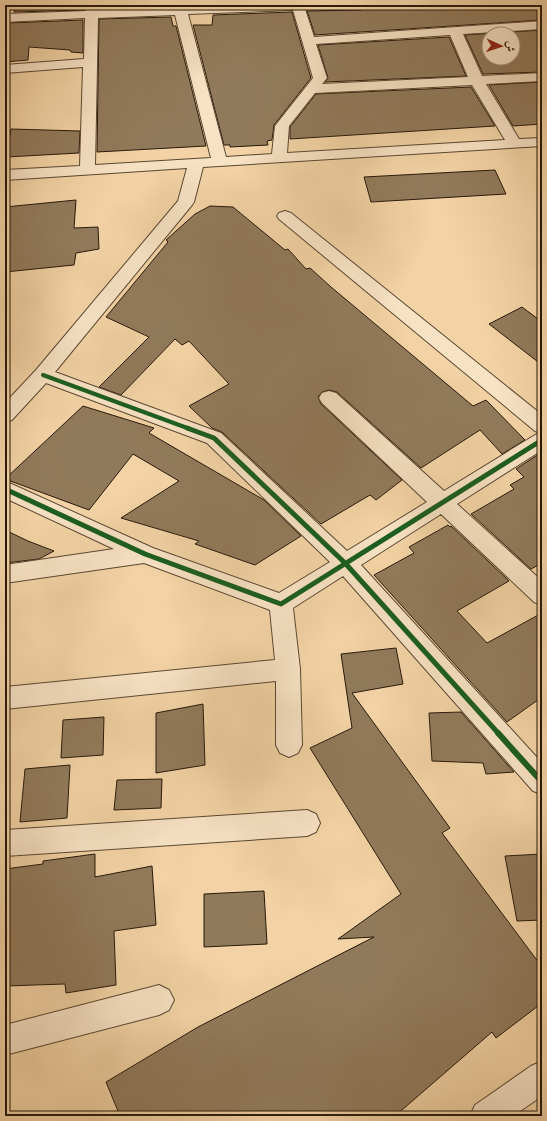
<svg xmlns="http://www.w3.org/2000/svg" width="547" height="1121" viewBox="0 0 547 1121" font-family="'Libre Bodoni',Amiri,serif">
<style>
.building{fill:#917a5b;stroke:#27190b;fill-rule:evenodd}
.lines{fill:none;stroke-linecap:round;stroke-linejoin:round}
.minor-casing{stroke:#5a4832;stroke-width:2}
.minor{fill:#f7e2c4;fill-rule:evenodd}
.cycleway-far2-casing{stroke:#f7e2c4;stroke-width:6}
.cycleway-far1-casing{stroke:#f7e2c4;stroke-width:8}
.cycleway-casing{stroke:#f7e2c4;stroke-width:9}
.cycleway-far2{stroke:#1b5e20;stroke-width:4}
.cycleway-far1{stroke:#1b5e20;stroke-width:5}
.cycleway{stroke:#1b5e20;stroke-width:6}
</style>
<rect width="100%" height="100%" fill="#f3d3a5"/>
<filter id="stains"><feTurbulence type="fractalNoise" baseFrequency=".005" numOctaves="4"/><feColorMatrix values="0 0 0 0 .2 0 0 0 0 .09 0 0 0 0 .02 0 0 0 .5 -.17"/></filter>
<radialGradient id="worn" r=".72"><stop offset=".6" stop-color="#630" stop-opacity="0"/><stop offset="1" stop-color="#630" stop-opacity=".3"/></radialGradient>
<g class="building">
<path d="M 16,5 L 84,5 L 84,10 L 14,12 Z"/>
<path d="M 360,5 L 542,5 L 542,20 L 315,35 L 307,11 L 362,10 Z"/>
<path d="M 292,12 L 311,78 L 274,125 L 272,140 L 267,141 L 268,145 L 230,147 L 230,145 L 224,145 L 193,25 L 212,25 L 213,15 Z"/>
<path d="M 171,17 L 173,26 L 176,26 L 206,146 L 97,152 L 99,19 Z"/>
<path d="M 83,20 L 83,53 L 71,52 L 70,50 L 29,47 L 28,60 L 5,62 L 5,43 L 8,23 Z"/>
<path d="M 542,30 L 542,72 L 483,74 L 465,35 ZM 489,34 L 513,34 L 513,58 L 489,58 Z"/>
<path d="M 449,37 L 466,76 L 325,82 L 328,78 L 318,45 Z"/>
<path d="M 542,82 L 542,124 L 513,126 L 489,85 Z"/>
<path d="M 471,87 L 495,126 L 290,139 L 290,127 L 316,94 Z"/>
<path d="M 11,129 L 80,131 L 79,153 L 6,157 Z"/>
<path d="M 495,170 L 506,194 L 371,202 L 364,177 Z"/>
<path d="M 76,200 L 74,228 L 98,227 L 99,249 L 76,253 L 74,265 L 5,272 L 5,207 Z"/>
<path d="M 210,206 L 233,207 L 285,250 L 288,249 L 306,269 L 310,268 L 331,287 L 473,406 L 486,400 L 525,440 L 502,454 L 480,430 L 421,468 L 337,392 L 329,390 L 322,392 L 318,397 L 321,404 L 402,480 L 376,500 L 370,495 L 321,524 L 222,432 L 212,428 L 189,406 L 229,384 L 189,341 L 182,345 L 175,339 L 121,395 L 99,387 L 149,337 L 106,317 L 168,242 L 166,240 L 195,214 Z"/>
<path d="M 522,307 L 542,322 L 542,365 L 489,324 Z"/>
<path d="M 83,406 L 154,428 L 149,433 L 264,500 L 301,536 L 255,565 L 195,544 L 199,541 L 121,518 L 179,481 L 133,454 L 89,510 L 5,479 Z"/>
<path d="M 539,454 L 542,457 L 542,563 L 531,569 L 471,514 L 514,489 L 510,485 L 524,477 L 516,469 Z"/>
<path d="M 448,525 L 450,527 L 451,526 L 509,581 L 457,611 L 487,643 L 542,613 L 542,697 L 507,722 L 374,575 L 414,553 L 409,547 Z"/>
<path d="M 5,530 L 28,541 L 54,551 L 39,559 L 5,563 Z"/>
<path d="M 396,648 L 403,684 L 352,693 L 450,828 L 442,833 L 542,967 L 542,1003 L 496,1038 L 492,1032 L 395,1116 L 120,1116 L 106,1082 L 198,1027 L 374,937 L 338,939 L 401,894 L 310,748 L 352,728 L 341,654 Z"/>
<path d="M 203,704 L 205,765 L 156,773 L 156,713 Z"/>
<path d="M 461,712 L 514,772 L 486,774 L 483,763 L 432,761 L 429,713 Z"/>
<path d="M 104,717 L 103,755 L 61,758 L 63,720 Z"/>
<path d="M 70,765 L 67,818 L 20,822 L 25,769 Z"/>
<path d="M 162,779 L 161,808 L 114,810 L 117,780 Z"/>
<path d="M 95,854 L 95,877 L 152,866 L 156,925 L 114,931 L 116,985 L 66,993 L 65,984 L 5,986 L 5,869 L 43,864 L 43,861 Z"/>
<path d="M 542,854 L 542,920 L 517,921 L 505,856 Z"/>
<path d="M 264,891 L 267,944 L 204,947 L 204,894 Z"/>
</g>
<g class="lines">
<g class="minor-casing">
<g id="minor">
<path d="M 86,5 L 98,5 L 98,10 L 173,7 L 173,5 L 185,5 L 186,7 L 319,5 L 317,8 L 305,9 L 314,37 L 542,21 L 542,29 L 463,34 L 482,76 L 542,73 L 542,81 L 486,84 L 519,139 L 542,138 L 542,146 L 203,167 L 194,202 L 192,205 L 55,372 L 221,433 L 347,551 L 427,502 L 322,403 L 319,398 L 322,393 L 329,391 L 336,393 L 444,491 L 535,435 L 541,433 L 535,431 L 279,219 L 277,216 L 279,213 L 285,211 L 291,213 L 542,415 L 542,450 L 457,504 L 542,581 L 542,605 L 534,602 L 441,514 L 361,565 L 542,763 L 542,794 L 533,791 L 343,576 L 293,608 L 300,669 L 302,745 L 298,753 L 289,757 L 280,753 L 276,745 L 276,681 L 5,709 L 5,687 L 275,660 L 270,610 L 144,563 L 5,583 L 5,565 L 114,549 L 5,498 L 5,481 L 153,548 L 279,593 L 330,562 L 207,443 L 46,383 L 12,420 L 5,422 L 5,403 L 36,370 L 178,201 L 187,168 L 5,180 L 5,170 L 80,166 L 83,67 L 5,73 L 5,65 L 84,59 L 85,18 L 5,22 L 5,14 L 86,11 ZM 293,10 L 313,78 L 275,126 L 272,154 L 226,157 L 188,14 ZM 175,15 L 211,158 L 95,165 L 98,18 ZM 450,35 L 468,77 L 322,84 L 327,78 L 316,44 ZM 472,85 L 505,140 L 287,153 L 289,126 L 315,93 Z"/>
<path d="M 307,810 L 316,814 L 320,823 L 316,832 L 307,836 L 5,856 L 5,830 Z"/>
<path d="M 159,985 L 169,990 L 174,1000 L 169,1010 L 159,1015 L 5,1055 L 5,1025 Z"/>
<path d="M 542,1061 L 542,1096 L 513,1116 L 470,1116 L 475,1105 L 531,1066 Z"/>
</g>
</g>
<use href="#minor" class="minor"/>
<g class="cycleway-far2-casing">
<path id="cycleway-far2" d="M 43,375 L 190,429"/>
</g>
<g class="cycleway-far1-casing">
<g id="cycleway-far1">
<path d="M 187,428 L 214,438 L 345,563 L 499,734"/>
<path d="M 5,489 L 145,554 L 281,604 L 542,440"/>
</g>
</g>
<g class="cycleway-casing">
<path id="cycleway" d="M 498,733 L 542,782"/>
</g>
<use href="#cycleway-far2" class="cycleway-far2"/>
<use href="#cycleway-far1" class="cycleway-far1"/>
<use href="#cycleway" class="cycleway"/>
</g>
<rect width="547" height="1121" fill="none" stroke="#f3d3a5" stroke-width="20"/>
<rect x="6" y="6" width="535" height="1109" fill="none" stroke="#27190b" stroke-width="2"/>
<rect x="10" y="10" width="527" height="1101" fill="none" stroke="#27190b"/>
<g transform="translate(501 46) rotate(93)"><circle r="19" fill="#f7e2c4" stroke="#a4927a"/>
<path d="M0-3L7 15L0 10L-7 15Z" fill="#8f2418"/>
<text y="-6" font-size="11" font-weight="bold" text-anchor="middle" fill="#27190b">ش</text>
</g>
<rect width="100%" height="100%" filter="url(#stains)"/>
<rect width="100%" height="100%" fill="url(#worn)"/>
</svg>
